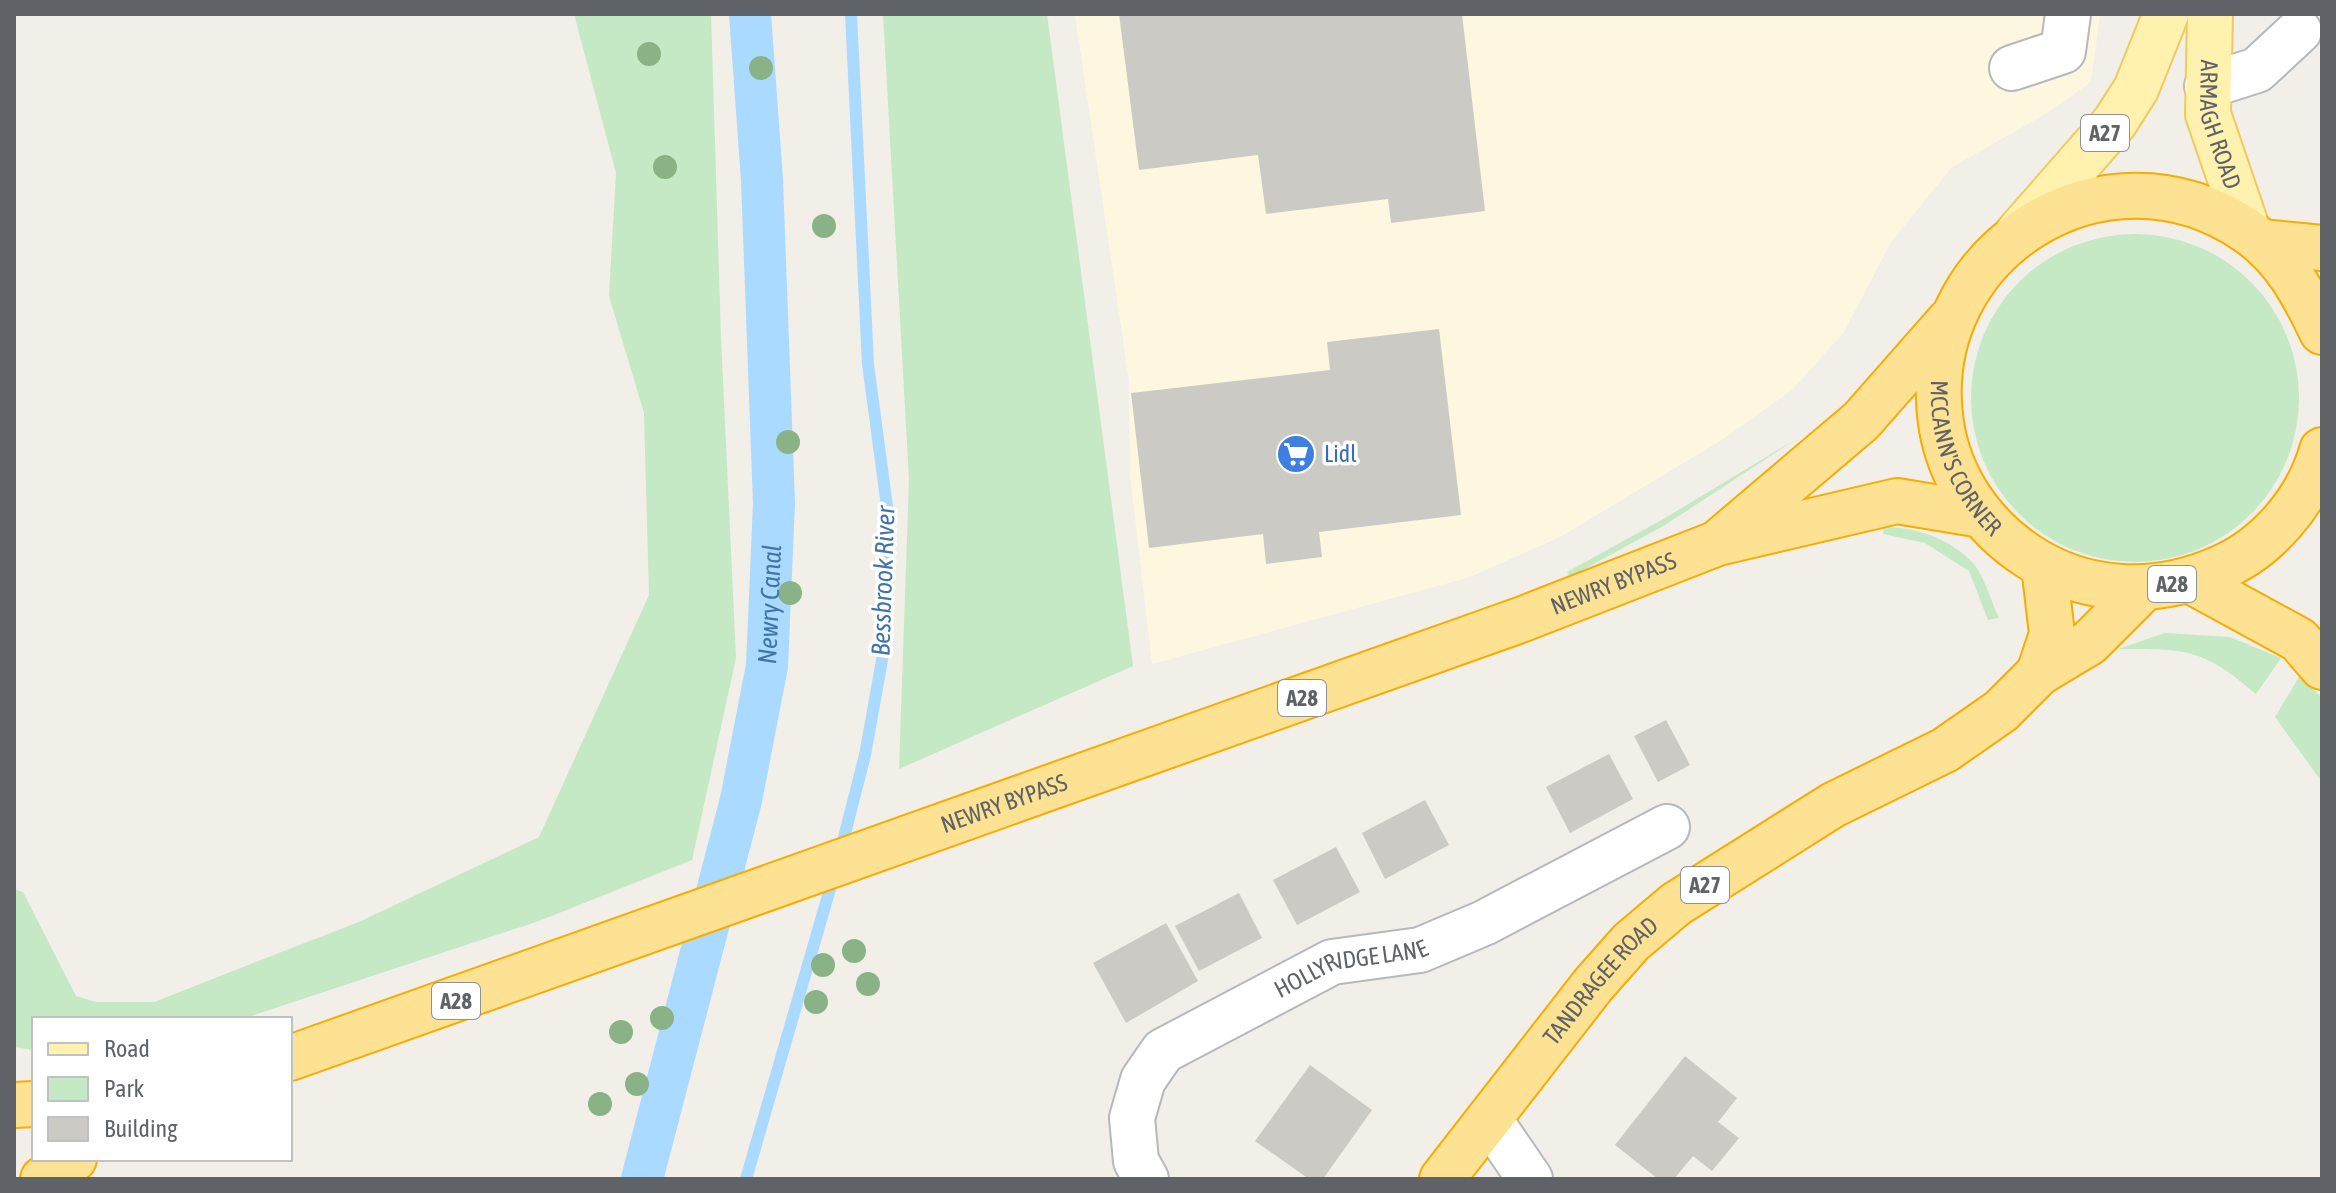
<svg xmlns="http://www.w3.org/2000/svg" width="2336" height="1193" viewBox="0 0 2336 1193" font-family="'Asap Condensed',sans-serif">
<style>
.commercial{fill:#fef7e0}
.green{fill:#c5e8c5}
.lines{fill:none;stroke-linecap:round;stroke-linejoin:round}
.stream{stroke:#aadaff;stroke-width:12}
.canal{stroke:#aadaff;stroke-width:42}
.building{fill:#cccac5}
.minor-casing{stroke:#b5b8bc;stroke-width:48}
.major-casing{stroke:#f2c960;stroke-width:48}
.highway-casing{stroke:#f9ab00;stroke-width:48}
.minor{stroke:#fff;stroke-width:44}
.major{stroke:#fff2af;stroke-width:44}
.highway{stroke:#fde293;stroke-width:44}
.tree{fill:#89b387}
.labels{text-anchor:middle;stroke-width:7;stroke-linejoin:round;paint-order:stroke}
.shield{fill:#fff;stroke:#8f9295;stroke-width:2}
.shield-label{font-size:22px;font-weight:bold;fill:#5f6368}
.street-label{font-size:24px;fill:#5f6368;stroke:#fff}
.shop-label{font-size:24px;fill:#366cbe;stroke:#fff;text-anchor:start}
.water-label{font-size:26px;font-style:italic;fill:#4174aa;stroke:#fff}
</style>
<rect width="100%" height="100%" fill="#f1efe8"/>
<path class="commercial" d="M 1075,14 L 2100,14 L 2091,82 L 2047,113 L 1952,167 L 1891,242 L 1844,332 L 1792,390 L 1720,441 L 1560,537 L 1470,577 L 1152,664 L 1130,474 L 1129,381 Z"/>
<g class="green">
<path d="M 574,14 L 711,14 L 721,338 L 736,658 L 692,860 L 539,921 L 242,1019 L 34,1019 L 34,1050 L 14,1047 L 14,889 L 23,892 L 76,996 L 96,1002 L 154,1002 L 361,921 L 539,837 L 649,595 L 644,413 L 609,296 L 616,173 Z"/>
<path d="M 883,14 L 1047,14 L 1133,666 L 899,769 L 909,479 Z"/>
<circle cx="2135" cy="398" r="164"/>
<path d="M 1798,438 L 1665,525 L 1570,577 L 1567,572 L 1665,518 Z"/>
<path d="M 1884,527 C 1916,527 1948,538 1971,561 C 1984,574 1991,602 1999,618 L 1988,620 L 1969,571 L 1925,543 L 1883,534 Z"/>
<path d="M 2165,633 L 2230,637 L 2281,658 L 2256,694 C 2202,648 2187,649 2118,649 Z"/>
<path d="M 2299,677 L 2322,697 L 2322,782 L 2275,717 Z"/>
</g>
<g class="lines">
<g class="stream">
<path d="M 840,853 L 865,755 L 886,638 L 890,529 L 868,364 L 851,14"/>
<path d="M 746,1179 L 834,875"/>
</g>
<path class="canal" id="s1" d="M 642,1179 L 741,800 L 767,666 L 774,503 L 762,180 L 750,14"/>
</g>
<g class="building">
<path d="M 1119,14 L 1462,14 L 1485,211 L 1391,223 L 1388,199 L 1266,214 L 1258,155 L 1139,170 Z"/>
<path d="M 1439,329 L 1461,515 L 1319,532 L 1322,557 L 1266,564 L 1263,534 L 1149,548 L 1131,393 L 1330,370 L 1327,342 Z"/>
<path d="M 1666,720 L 1690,765 L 1658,782 L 1634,736 Z"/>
<path d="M 1609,754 L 1633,799 L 1570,833 L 1546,787 Z"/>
<path d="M 1425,800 L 1449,845 L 1385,879 L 1362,833 Z"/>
<path d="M 1336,847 L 1360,892 L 1297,925 L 1273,880 Z"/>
<path d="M 1239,893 L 1262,938 L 1199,971 L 1175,926 Z"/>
<path d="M 1166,923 L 1198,981 L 1126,1023 L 1093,963 Z"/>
<path d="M 1685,1056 L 1737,1098 L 1718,1122 L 1739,1138 L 1712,1171 L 1693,1156 L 1674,1179 L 1658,1179 L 1615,1145 Z"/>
<path d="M 1310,1065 L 1372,1110 L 1323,1179 L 1309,1179 L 1255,1141 Z"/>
</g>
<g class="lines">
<g class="minor-casing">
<g id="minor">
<path d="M 2012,68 L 2063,51 L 2068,14"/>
<path d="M 2207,86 L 2257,70 L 2299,31"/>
<path d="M 1489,1119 L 1530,1179"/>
<path id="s2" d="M 1146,1179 L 1136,1161 L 1132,1118 L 1143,1080 L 1163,1051 L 1332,962 L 1420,950 L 1484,923 L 1667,827"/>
</g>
</g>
<g class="major-casing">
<g id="major">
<path id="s3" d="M 2210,14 L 2208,114 L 2248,231"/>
<path d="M 2017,234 L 2115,122 L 2136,89 L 2166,14"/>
</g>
</g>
<g class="highway-casing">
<g id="highway">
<path d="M 2262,242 L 2322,248"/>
<path id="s4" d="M 2322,332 C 2304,294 2284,256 2247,231 C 2104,133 1916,253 1941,423 C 1949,478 1982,526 2028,556 C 2086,594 2156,596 2218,569 C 2267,549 2308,501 2322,450"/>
<path d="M 1722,539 L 1861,421 L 1949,321"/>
<path d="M 2191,581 L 2299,640 L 2322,667"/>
<path d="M 2039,673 L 2052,634 L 2044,566"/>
<path id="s5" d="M 290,1058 L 1523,619 L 1718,543 L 1897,501 L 1982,515"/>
<path d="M 14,1105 L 34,1104"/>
<path d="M 43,1179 L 74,1159"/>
<path id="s6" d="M 1442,1179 L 1593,985 L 1631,942 L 1676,904 L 1833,805 L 1945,750 L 2001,711 L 2039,673 L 2089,643 L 2143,589"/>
</g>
</g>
<use href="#minor" class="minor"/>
<use href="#major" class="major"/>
<use href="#highway" class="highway"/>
</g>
<g class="tree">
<circle cx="649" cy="54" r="12"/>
<circle cx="761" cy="68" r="12"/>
<circle cx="665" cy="167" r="12"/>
<circle cx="824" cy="226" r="12"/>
<circle cx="788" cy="442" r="12"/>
<circle cx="790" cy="593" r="12"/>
<circle cx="854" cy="951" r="12"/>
<circle cx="823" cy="965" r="12"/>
<circle cx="868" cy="984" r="12"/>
<circle cx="816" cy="1002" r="12"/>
<circle cx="662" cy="1018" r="12"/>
<circle cx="621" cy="1032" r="12"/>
<circle cx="637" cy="1084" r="12"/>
<circle cx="600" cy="1104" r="12"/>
</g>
<defs>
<g id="supermarket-disc" transform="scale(2)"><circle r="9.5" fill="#3f7fe0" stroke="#fff"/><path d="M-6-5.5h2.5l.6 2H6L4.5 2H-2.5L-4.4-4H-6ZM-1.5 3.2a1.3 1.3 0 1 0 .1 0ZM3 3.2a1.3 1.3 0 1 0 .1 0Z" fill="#fff"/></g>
</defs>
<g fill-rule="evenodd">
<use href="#supermarket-disc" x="1296" y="454"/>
</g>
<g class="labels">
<g class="shield">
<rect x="2081" y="115" width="48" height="36" rx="6"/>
<rect x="2148" y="566" width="48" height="36" rx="6"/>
<rect x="1278" y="680" width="48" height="36" rx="6"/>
<rect x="1681" y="867" width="48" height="36" rx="6"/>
<rect x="432" y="983" width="48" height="36" rx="6"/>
</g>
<g class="shield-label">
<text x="2105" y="141">A27</text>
<text x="2172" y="592">A28</text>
<text x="1302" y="706">A28</text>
<text x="1705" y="893">A27</text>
<text x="456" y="1009">A28</text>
</g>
<g class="street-label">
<text dy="8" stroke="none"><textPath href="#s3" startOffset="112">ARMAGH ROAD</textPath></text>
<text dy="8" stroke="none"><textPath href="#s4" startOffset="626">MCCANN'S CORNER</textPath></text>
<text dy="8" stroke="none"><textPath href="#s5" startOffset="1406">NEWRY BYPASS</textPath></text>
<text dy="8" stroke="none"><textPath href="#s5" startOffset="758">NEWRY BYPASS</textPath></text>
<text dy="8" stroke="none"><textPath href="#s2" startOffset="346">HOLLYRIDGE LANE</textPath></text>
<text dy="8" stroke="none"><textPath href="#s6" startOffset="254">TANDRAGEE ROAD</textPath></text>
</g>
<g class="shop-label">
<text x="1324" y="462">Lidl</text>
</g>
<g class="water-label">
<text transform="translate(883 581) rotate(-88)" y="9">Bessbrook River</text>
<text dy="9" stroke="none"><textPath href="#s1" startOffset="590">Newry Canal</textPath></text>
</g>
</g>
<rect width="2336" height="1193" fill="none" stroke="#5f6368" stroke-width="32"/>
<rect x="32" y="1017" width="260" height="144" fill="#ffffff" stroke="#bfc1c3" stroke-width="2"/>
<rect x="48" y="1043" width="40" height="12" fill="#fff2af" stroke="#bfc1c3" stroke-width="2"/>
<text x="104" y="1057" font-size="24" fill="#5f6368">Road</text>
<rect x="48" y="1077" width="40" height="24" fill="#c5e8c5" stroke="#bfc1c3" stroke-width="2"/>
<text x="104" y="1097" font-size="24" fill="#5f6368">Park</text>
<rect x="48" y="1117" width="40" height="24" fill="#cccac5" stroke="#bfc1c3" stroke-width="2"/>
<text x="104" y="1137" font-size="24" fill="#5f6368">Building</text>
</svg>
